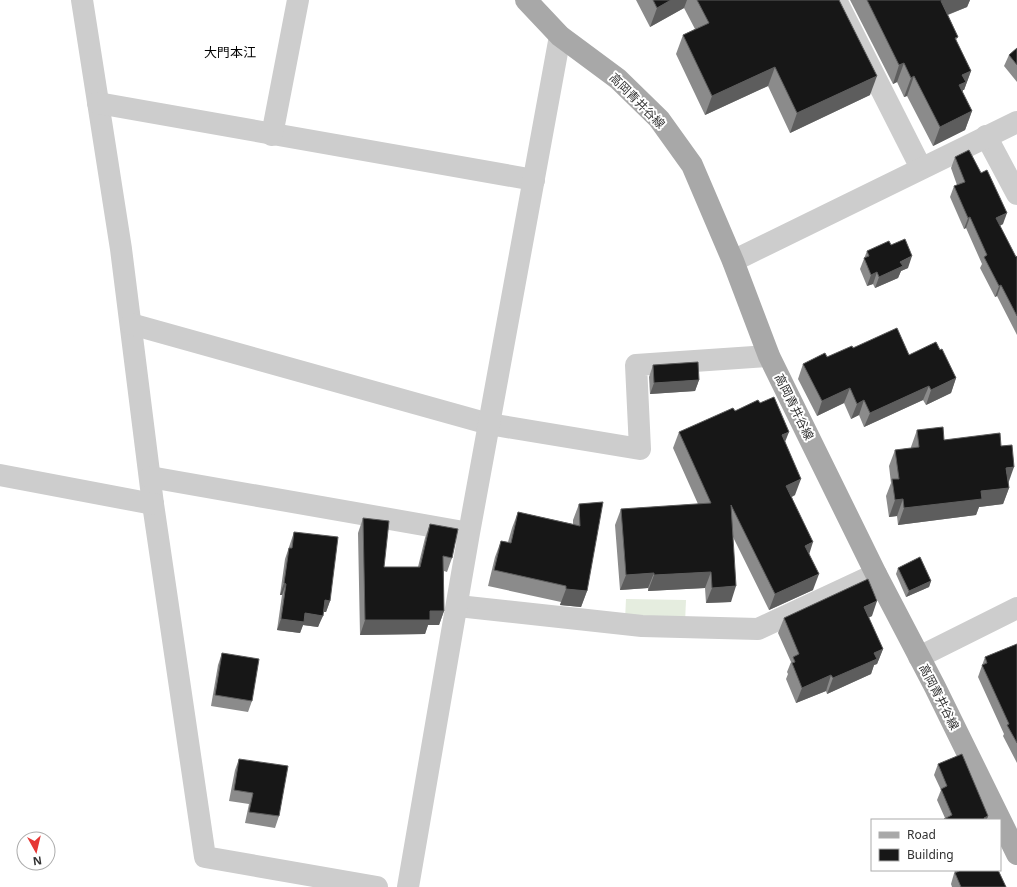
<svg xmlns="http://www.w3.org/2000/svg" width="1017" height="887" viewBox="0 0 1017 887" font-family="'Noto Sans','Noto Sans JP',sans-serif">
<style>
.green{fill:#e5eddf}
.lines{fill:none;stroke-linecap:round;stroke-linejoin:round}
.minor{stroke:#cdcdcd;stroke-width:22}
.major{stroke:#a8a8a8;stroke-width:22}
.wall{fill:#8b8b8b}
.shaded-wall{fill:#5d5d5d}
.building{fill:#171717;stroke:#5d5d5d}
.labels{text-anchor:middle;stroke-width:4;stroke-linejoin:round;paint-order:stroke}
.street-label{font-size:12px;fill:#303030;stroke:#fff}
.neighbourhood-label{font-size:13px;fill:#000;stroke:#fff}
</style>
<rect width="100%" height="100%" fill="#fff"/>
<path class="green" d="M 626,599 L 686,600 L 685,623 L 625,620 Z"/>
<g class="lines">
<g class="minor">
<path d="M 82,0 L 121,249 L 153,504 L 205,857 L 377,887"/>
<path d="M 836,0 L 921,168"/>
<path d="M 98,103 L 534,180"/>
<path d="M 272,135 L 298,0"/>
<path d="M 986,136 L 1017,194"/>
<path d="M 733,261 L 1017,122"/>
<path d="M 131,324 L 489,424 L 640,449 L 636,365 L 769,356"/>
<path d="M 0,475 L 153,504"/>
<path d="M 150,477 L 458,531"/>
<path d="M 458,606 L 642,626 L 758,629 L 876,574"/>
<path d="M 919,657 L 1017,608"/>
<path d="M 408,887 L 469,533 L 560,36"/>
</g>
<path class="major" d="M 526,0 L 560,36 L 618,79 L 659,119 L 692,165 L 733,261 L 769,356 L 876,574 L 935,687 L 1017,854"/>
</g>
<g class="wall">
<path d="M 636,0 L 839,0 L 870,95 L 790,133 L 768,86 L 705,115 L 676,54 L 683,35 L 695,29 L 684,8 L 650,27 Z"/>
<path d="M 850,0 L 970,0 L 967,7 L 948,15 L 958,37 L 956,40 L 971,71 L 964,90 L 963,90 L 962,92 L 972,111 L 965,130 L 933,146 L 907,96 L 904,97 L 897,82 L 893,84 Z"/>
<path d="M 1017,48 L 1017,82 L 1004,66 L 1009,55 Z"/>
<path d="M 955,157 L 1003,224 L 1000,226 L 1016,257 L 1017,256 L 1017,335 L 997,296 L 995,297 L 980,268 L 982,264 L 966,228 L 964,229 L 950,197 L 954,186 L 957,185 L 951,168 Z"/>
<path d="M 891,245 L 908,268 L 901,271 L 898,278 L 875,288 L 873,284 L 867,286 L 860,269 L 867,251 Z"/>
<path d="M 853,348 L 909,355 L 940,350 L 956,378 L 951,393 L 926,405 L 923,400 L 864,427 L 859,415 L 851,419 L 844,403 L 817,416 L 798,379 L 803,364 L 827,357 Z"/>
<path d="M 653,365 L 699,380 L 695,391 L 650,394 L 649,377 Z"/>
<path d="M 760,403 L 785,442 L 795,495 L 792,497 L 809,554 L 813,590 L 769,610 L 733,537 L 731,602 L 706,603 L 705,588 L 648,591 L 648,588 L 620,590 L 615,525 L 621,509 L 698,504 L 673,448 L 679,432 L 735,411 Z"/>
<path d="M 917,430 L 944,440 L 1001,446 L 1009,488 L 1003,504 L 979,507 L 976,515 L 898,525 L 897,516 L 889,517 L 886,496 L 891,483 L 889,466 L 895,450 L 911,448 L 911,447 Z"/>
<path d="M 579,504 L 587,591 L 581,607 L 560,605 L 561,602 L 488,586 L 495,557 L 501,541 L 508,542 L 512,528 L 518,512 L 573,524 L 573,520 Z"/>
<path d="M 363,518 L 384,567 L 418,567 L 425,538 L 430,524 L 452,558 L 447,572 L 444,571 L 444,611 L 439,625 L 428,625 L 425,634 L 360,635 L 358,533 Z"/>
<path d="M 294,532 L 330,601 L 326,612 L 323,612 L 318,627 L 303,625 L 300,633 L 277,630 L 282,595 L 280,595 L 285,559 Z"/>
<path d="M 898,568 L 931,581 L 929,587 L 906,597 L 896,574 Z"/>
<path d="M 872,616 L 868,618 L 883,649 L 877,664 L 874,665 L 871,674 L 827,694 L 826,691 L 796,703 L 786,679 L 788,674 L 787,672 L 791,662 L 778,633 L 784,618 Z"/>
<path d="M 1017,644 L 1017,763 L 1003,736 L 1004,734 L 978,677 L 985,657 Z"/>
<path d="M 222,653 L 252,701 L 248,712 L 211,706 L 218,665 Z"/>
<path d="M 239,759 L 279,816 L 275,828 L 245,823 L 249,804 L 229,801 L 235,770 Z"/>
<path d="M 938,764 L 987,820 L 943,820 L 945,818 L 937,800 L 941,790 L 934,775 Z"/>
<path d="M 955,870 L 998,870 L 1006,887 L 952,887 L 951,884 Z"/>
</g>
<g class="shaded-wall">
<path d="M 671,0 L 687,0 L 684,8 L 650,27 L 657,8 Z"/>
<path d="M 943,0 L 970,0 L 967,7 L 934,20 L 941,1 Z"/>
<path d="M 904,63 L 897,82 L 893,84 L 899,65 Z"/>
<path d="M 775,67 L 768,86 L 705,115 L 712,96 Z"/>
<path d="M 971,71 L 964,90 L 963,90 L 959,101 L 952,104 L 962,75 Z"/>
<path d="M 877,76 L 870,95 L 790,133 L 797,113 Z"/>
<path d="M 914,76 L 907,96 L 904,97 L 911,78 Z"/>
<path d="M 972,111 L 965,130 L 933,146 L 940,127 Z"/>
<path d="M 1007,213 L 1003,224 L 992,229 L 996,218 Z"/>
<path d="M 970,217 L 966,228 L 964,229 L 968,218 Z"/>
<path d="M 912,256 L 908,268 L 901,271 L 898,278 L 875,288 L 879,277 L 900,262 Z"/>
<path d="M 877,272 L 873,284 L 867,286 L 871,275 Z"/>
<path d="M 1001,285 L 997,296 L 995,297 L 999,286 Z"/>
<path d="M 956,378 L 951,393 L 926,405 L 931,390 Z"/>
<path d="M 699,380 L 695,391 L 650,394 L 654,383 Z"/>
<path d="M 929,386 L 923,400 L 864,427 L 870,413 Z"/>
<path d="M 850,388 L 844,403 L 817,416 L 822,401 Z"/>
<path d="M 864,400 L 859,415 L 851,419 L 857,404 Z"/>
<path d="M 789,432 L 783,447 L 782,435 Z"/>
<path d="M 1014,467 L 1008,484 L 1006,468 Z"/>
<path d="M 801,479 L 795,495 L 780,502 L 786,486 Z"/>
<path d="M 1009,488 L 1003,504 L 979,507 L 976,515 L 898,525 L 904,508 L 981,491 Z"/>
<path d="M 903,499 L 897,516 L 889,517 L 895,500 Z"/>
<path d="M 813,542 L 808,558 L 805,546 Z"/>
<path d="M 711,572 L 705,588 L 648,591 L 654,575 Z"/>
<path d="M 654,573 L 648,588 L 620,590 L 626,575 Z"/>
<path d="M 819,574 L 813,590 L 769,610 L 775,594 Z"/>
<path d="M 931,581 L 929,587 L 906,597 L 909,591 Z"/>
<path d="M 284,583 L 286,584 L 282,595 L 280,595 Z"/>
<path d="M 736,586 L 731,602 L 706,603 L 712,588 Z"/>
<path d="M 566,589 L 587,591 L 581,607 L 560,605 Z"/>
<path d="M 325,600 L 330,601 L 326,612 L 321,612 Z"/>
<path d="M 877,601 L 872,616 L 858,622 L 864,607 Z"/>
<path d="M 430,611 L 444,611 L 439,625 L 428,625 L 425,634 L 360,635 L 365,620 Z"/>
<path d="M 305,613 L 323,616 L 318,627 L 303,625 L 300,633 L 277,630 L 281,619 Z"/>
<path d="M 883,649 L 877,664 L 874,665 L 871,674 L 827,694 L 833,678 L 874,653 Z"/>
<path d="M 831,675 L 826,691 L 796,703 L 802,688 Z"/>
<path d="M 988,816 L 987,820 L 983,820 L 984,818 Z"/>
</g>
<g class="building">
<path d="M 653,0 L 671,0 L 657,8 Z"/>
<path d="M 697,0 L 839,0 L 877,76 L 797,113 L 775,67 L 712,96 L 683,35 L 709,23 Z"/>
<path d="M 867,0 L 943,0 L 941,1 L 958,37 L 955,38 L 971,71 L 962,75 L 966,82 L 959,85 L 972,111 L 940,127 L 914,76 L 911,78 L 904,63 L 899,65 Z"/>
<path d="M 1017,48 L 1017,65 L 1009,55 Z"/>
<path d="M 969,150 L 981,173 L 987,170 L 1007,213 L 996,218 L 1016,257 L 1017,256 L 1017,316 L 1001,285 L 999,286 L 984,257 L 987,255 L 970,217 L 968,218 L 954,186 L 965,182 L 955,157 Z"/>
<path d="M 905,239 L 912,256 L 900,262 L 903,266 L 879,277 L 877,272 L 871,275 L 864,258 L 869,256 L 867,251 L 889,241 L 891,245 Z"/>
<path d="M 897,328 L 909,355 L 936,342 L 940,350 L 942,349 L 956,378 L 931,390 L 929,386 L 870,413 L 864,400 L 857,404 L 850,388 L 822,401 L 803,364 L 825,353 L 827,357 L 852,346 L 853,348 Z"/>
<path d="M 698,362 L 699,380 L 654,383 L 653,365 Z"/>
<path d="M 774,397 L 789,432 L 782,435 L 801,479 L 786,486 L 813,542 L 805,546 L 819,574 L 775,594 L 731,505 L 736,586 L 712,588 L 711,572 L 654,575 L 654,573 L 626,575 L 621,509 L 711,503 L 679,432 L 733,408 L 735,411 L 758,400 L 760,403 Z"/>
<path d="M 943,427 L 944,440 L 1000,433 L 1001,446 L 1012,445 L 1014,467 L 1006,468 L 1009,488 L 981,491 L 982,499 L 904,508 L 903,499 L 895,500 L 892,479 L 899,479 L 895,450 L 919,447 L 917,430 Z"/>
<path d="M 603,502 L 587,591 L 566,589 L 566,586 L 494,570 L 501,541 L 511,543 L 518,512 L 580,526 L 579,504 Z"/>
<path d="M 363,518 L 389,521 L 384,567 L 420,567 L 430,524 L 458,529 L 452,558 L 443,556 L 444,611 L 430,611 L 430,620 L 365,620 Z"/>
<path d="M 294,532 L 338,537 L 330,601 L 325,600 L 323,616 L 305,613 L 304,622 L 281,619 L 286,584 L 284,583 L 289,548 L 292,548 Z"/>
<path d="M 920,557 L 931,581 L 909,591 L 898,568 Z"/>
<path d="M 868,579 L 877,601 L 864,607 L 883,649 L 874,653 L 877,659 L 833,678 L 831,675 L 802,688 L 792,663 L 795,662 L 793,657 L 799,654 L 784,618 Z"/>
<path d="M 1017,644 L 1017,743 L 1007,725 L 1009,724 L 982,665 L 987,663 L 985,657 Z"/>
<path d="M 222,653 L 259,659 L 252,701 L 215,695 Z"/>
<path d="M 962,754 L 988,816 L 984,818 L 985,820 L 944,820 L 944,819 L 952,815 L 941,789 L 947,786 L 938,764 Z"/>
<path d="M 239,759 L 288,766 L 279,816 L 249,812 L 253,793 L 234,790 Z"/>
<path d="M 959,870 L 998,870 L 1006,887 L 961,887 L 955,873 L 959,871 Z"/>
</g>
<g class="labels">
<g class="street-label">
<text transform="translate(637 101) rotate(45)" y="4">高岡青井谷線</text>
<text transform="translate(794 407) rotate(64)" y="4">高岡青井谷線</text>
<text transform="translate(939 697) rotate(63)" y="4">高岡青井谷線</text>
</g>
<g class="neighbourhood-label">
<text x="230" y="57">大門本江</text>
</g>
</g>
<rect x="871" y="819" width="130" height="52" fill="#ffffff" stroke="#acacac"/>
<rect x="879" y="832" width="20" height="6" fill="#a8a8a8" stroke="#acacac"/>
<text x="907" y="839" font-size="12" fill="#303030">Road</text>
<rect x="879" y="849" width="20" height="12" fill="#171717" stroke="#acacac"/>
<text x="907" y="859" font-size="12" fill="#303030">Building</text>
<g transform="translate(36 851) rotate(172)"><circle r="19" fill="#ffffff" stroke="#acacac"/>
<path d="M0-3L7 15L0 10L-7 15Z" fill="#e63734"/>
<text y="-6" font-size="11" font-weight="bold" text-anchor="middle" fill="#303030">N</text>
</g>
</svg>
